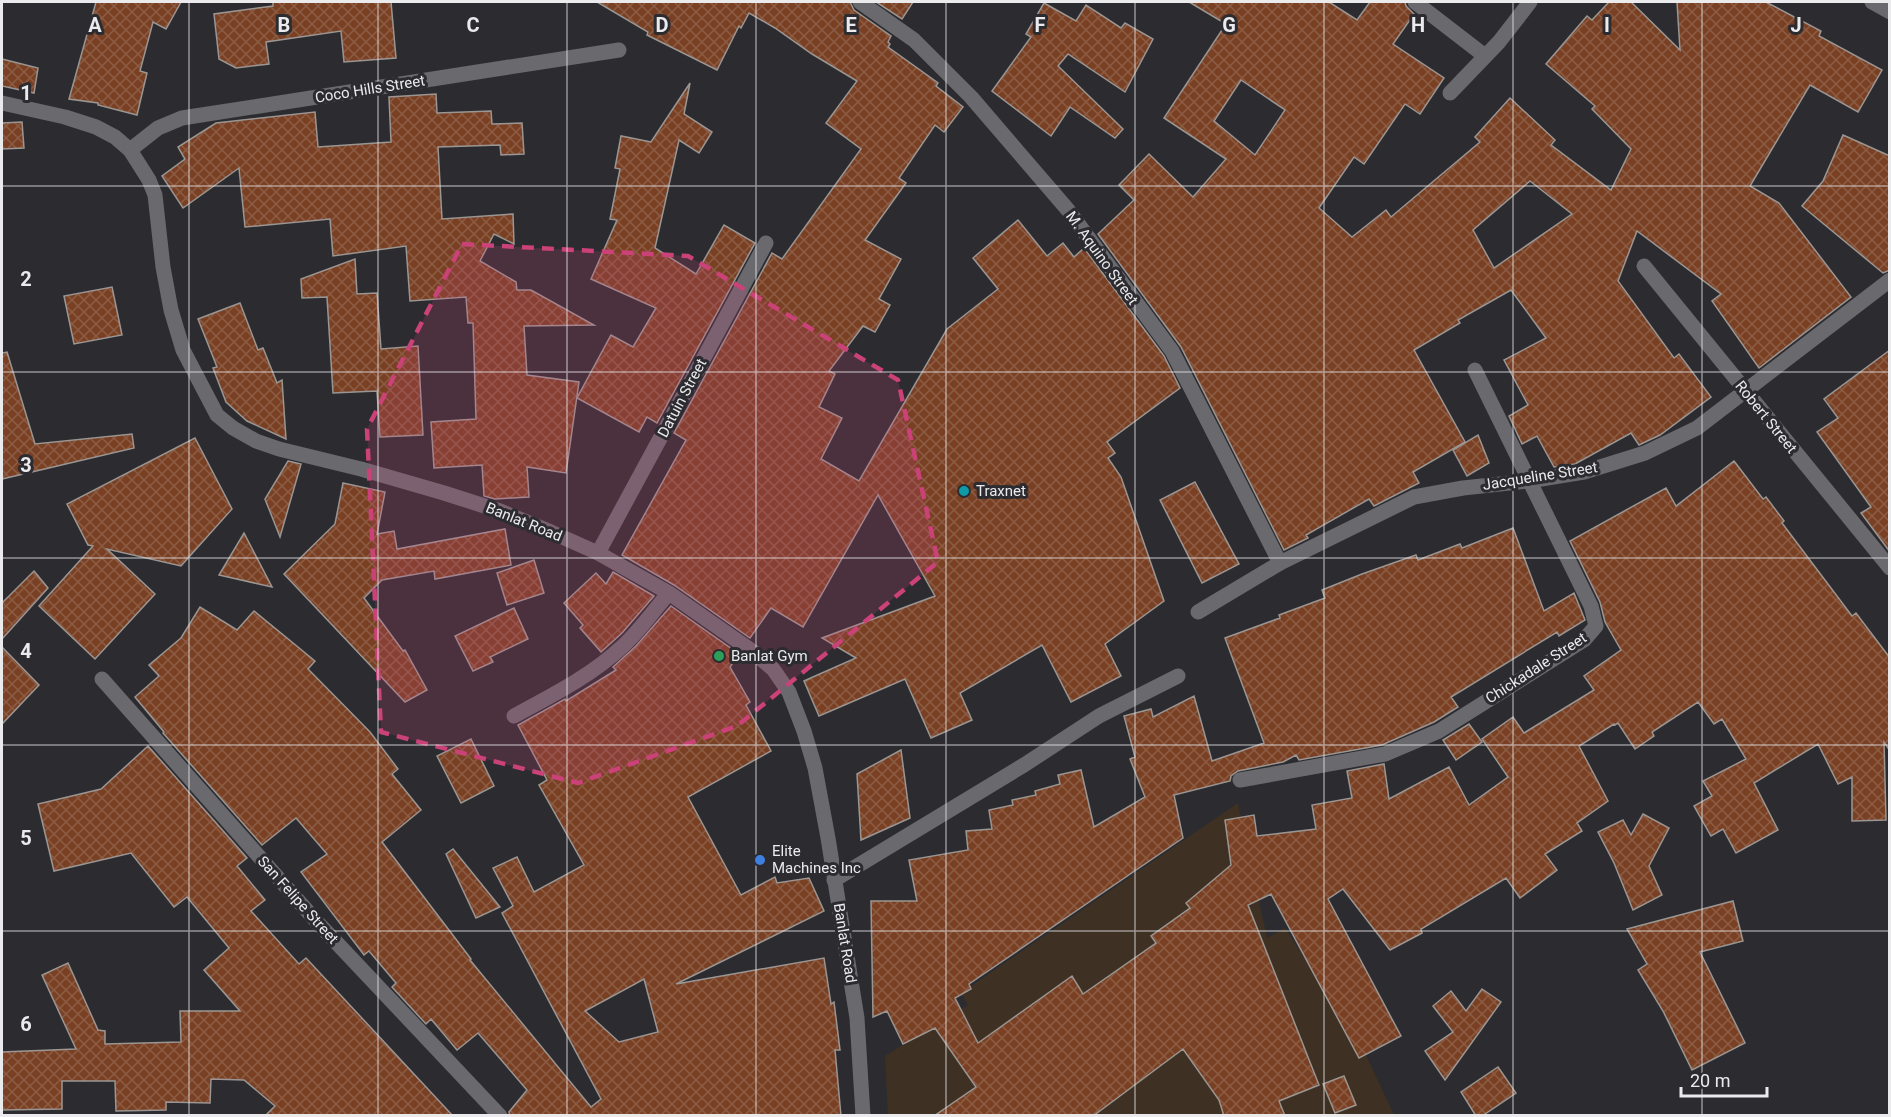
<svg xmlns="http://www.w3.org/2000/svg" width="1891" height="1117" viewBox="0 0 1891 1117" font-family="Roboto,sans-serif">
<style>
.industrial{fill:#3e3123}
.building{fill:url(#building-cross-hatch);stroke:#9b9693;stroke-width:1.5;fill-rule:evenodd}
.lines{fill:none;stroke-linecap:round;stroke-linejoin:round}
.minor{stroke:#69696e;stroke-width:15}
.marked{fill:#ca4278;fill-opacity:0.2;stroke:#ca4278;stroke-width:4.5;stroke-dasharray:12 8;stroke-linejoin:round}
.grid{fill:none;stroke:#ebebee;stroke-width:1.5;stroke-opacity:0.55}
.culture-dot{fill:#0f9aa8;stroke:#2c2c30;stroke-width:2}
.leisure-dot{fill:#2e9e5b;stroke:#2c2c30;stroke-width:2}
.shop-dot{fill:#3f7fe0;stroke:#2c2c30;stroke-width:2}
.labels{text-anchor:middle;stroke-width:6;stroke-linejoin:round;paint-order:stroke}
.street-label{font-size:15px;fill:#ebebee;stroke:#2c2c30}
.poi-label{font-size:15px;fill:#ebebee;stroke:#2c2c30;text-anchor:start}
.grid-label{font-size:20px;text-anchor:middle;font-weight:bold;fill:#ebebee;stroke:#2c2c30;stroke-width:6;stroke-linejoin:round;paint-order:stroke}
</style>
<defs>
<pattern id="building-cross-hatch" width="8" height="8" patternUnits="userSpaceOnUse" patternTransform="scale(1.5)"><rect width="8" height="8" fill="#794024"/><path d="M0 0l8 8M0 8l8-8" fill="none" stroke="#8c5c44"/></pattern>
</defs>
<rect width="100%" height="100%" fill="#2c2c30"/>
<path class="industrial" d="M 1238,803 L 1267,938 L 1285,928 L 1364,1051 L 1394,1115 L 888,1115 L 885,1056 L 968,1005 L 961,993 Z"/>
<g class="building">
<path d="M 96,2 L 181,2 L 166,29 L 153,22 L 140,71 L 147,73 L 137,115 L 98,105 L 98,103 L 69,99 Z"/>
<path d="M 273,2 L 391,2 L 396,58 L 344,62 L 341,31 L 266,42 L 269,64 L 236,68 L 219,59 L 214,14 L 273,6 Z"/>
<path d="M 597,2 L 850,2 L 854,10 L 891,36 L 888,42 L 890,44 L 888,47 L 938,83 L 936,86 L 963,107 L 944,132 L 935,125 L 899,178 L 906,183 L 865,240 L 901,259 L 879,299 L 890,305 L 875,332 L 863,326 L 829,371 L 835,374 L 819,407 L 842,418 L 821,459 L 859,481 L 947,329 L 998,289 L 973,258 L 1018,220 L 1047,256 L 1063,243 L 1074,257 L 1084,248 L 1164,356 L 1180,388 L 1107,442 L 1115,453 L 1108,458 L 1121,477 L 1164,601 L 1105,644 L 1121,676 L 1071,702 L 1042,645 L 960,693 L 972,720 L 931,738 L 905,679 L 819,716 L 804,681 L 856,658 L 822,638 L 935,596 L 878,495 L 803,627 L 771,608 L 750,638 L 674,585 L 622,555 L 686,440 L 674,433 L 772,253 L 782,259 L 861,149 L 826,123 L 857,81 L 812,54 L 775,28 L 749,13 L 741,28 L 739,26 L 717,70 L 647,35 L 648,32 Z"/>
<path d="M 876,2 L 913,2 L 902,19 Z"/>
<path d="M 1189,2 L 1329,2 L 1357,20 L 1370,2 L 1405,2 L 1406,6 L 1414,14 L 1393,44 L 1444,78 L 1420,114 L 1405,104 L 1364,164 L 1354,157 L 1319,208 L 1352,237 L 1386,210 L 1391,217 L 1480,142 L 1475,137 L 1510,98 L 1555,140 L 1551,145 L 1611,190 L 1631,149 L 1592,109 L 1595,106 L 1546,64 L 1587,16 L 1592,20 L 1609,2 L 1631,2 L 1680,50 L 1677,2 L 1766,2 L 1821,31 L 1819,36 L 1882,70 L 1858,112 L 1810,85 L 1750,186 L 1779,203 L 1851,297 L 1759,368 L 1712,301 L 1721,294 L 1637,231 L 1618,281 L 1674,358 L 1679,354 L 1711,397 L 1660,435 L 1641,444 L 1639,445 L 1631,433 L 1575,464 L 1554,467 L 1537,436 L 1522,444 L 1509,416 L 1528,405 L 1504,360 L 1546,338 L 1511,290 L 1458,320 L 1460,323 L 1414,350 L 1465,442 L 1413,472 L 1419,483 L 1374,506 L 1369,499 L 1306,535 L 1308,538 L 1284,550 L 1181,347 L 1098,234 L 1134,200 L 1119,185 L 1149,154 L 1193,197 L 1226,159 L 1164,118 L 1226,24 ZM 1241,80 L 1285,110 L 1255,155 L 1214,121 ZM 1530,181 L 1572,214 L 1494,268 L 1473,230 Z"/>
<path d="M 1044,3 L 1076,21 L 1086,5 L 1121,28 L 1125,23 L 1153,39 L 1125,92 L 1068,54 L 1058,66 L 1123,129 L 1115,138 L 1070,107 L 1051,136 L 992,91 L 1031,37 L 1026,34 Z"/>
<path d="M 2,59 L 38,68 L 34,93 L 2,86 Z"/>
<path d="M 690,83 L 684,114 L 712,132 L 699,153 L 679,140 L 655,248 L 696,274 L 724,225 L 755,243 L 657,423 L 647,417 L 639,432 L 577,398 L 611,335 L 633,347 L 656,308 L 591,279 L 617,220 L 610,219 L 620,169 L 615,168 L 621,136 L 651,142 Z"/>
<path d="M 436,94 L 437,113 L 491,111 L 492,124 L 522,123 L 524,154 L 501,155 L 500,145 L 438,147 L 442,219 L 513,214 L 514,244 L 494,234 L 480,261 L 516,282 L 517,290 L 531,290 L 594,325 L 524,326 L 527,375 L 579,382 L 566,473 L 527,467 L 529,497 L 495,499 L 484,496 L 482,465 L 434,468 L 431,422 L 476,419 L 473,323 L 468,323 L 466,297 L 410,301 L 406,246 L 333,256 L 330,219 L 245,227 L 239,168 L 183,208 L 162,176 L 185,159 L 178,147 L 216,123 L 315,112 L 318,147 L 391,142 L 389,97 Z"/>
<path d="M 22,122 L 24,148 L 2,149 L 2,123 Z"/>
<path d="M 1843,135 L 1890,156 L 1890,270 L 1883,273 L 1802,206 L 1823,181 Z"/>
<path d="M 355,259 L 357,294 L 377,293 L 381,349 L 418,346 L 423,435 L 380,437 L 377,391 L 333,393 L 327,297 L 302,298 L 301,279 Z"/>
<path d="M 112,287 L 122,335 L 74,344 L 64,296 Z"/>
<path d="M 240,303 L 258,350 L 263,348 L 277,383 L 282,380 L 286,439 L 247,421 L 226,402 L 213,368 L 217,367 L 198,319 Z"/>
<path d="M 1890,350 L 1890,552 L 1861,513 L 1871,507 L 1817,432 L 1838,418 L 1824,399 Z"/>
<path d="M 7,352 L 35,444 L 132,434 L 134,448 L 2,479 L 2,353 Z"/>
<path d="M 1478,435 L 1489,463 L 1467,476 L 1453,450 Z"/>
<path d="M 195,438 L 232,509 L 181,566 L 107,549 L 155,594 L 95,659 L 39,606 L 93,546 L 88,545 L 67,504 Z"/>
<path d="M 288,461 L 301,464 L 280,537 L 265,499 Z"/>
<path d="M 1734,461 L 1763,499 L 1766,497 L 1784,521 L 1782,523 L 1852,616 L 1856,613 L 1890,658 L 1890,751 L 1884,742 L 1886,820 L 1852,821 L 1852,777 L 1838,784 L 1818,744 L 1754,783 L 1778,830 L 1736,853 L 1723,829 L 1711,836 L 1694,806 L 1712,796 L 1703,781 L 1746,759 L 1722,719 L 1714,724 L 1698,702 L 1652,732 L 1654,736 L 1635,749 L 1618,723 L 1615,725 L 1614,724 L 1579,746 L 1608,801 L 1577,823 L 1582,831 L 1545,854 L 1557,870 L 1520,898 L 1506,878 L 1421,929 L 1422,933 L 1390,950 L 1343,889 L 1328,899 L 1401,1036 L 1359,1058 L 1271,894 L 1248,905 L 1319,1085 L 1279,1101 L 1285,1116 L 1224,1116 L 1219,1100 L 1183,1049 L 1093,1116 L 934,1116 L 976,1087 L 935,1028 L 903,1044 L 887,1011 L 873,1017 L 871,901 L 917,901 L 909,860 L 968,850 L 966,831 L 992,829 L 989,810 L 1013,805 L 1012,800 L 1036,795 L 1035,791 L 1060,784 L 1058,775 L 1081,770 L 1094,827 L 1145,797 L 1130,759 L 1135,757 L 1124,716 L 1151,709 L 1153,717 L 1194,696 L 1212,761 L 1264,743 L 1225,638 L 1280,618 L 1279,615 L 1325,598 L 1322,590 L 1362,574 L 1416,555 L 1418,560 L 1460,544 L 1462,548 L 1513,528 L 1544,611 L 1574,593 L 1585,620 L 1559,636 L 1557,632 L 1451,697 L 1458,707 L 1434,722 L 1382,745 L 1299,760 L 1296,755 L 1283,762 L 1238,771 L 1231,776 L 1230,781 L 1174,795 L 1183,838 L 969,984 L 971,989 L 955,998 L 978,1043 L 1072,976 L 1083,994 L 1156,943 L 1151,936 L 1190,908 L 1186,903 L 1231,865 L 1225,820 L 1254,815 L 1257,836 L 1316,829 L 1312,805 L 1352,798 L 1347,771 L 1384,764 L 1389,799 L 1449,767 L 1469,805 L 1508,777 L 1482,739 L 1513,717 L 1524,733 L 1594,690 L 1584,676 L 1621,650 L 1605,622 L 1600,602 L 1570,541 L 1666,488 L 1676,506 Z"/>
<path d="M 1195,482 L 1239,564 L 1202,583 L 1160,500 Z"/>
<path d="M 343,483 L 385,492 L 377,534 L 394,531 L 397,549 L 505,529 L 511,565 L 435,579 L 434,571 L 382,580 L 364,598 L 403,651 L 405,650 L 427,690 L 405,702 L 284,574 L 335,524 Z"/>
<path d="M 244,533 L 272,587 L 219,575 Z"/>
<path d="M 534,560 L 544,593 L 507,605 L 497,573 Z"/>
<path d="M 34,571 L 48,588 L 2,639 L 2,603 Z"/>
<path d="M 613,572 L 654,596 L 622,633 L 601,652 L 580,628 L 583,625 L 564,603 L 596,573 L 606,584 Z"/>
<path d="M 671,606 L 739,654 L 730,667 L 750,702 L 746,705 L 771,751 L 688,797 L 741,895 L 775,877 L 777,883 L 809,878 L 824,911 L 676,984 L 824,958 L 831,1004 L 834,1002 L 840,1050 L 835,1050 L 841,1116 L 510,1116 L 509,1112 L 527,1090 L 478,1033 L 457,1050 L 431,1019 L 426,1024 L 392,987 L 396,983 L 369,951 L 364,955 L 301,872 L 327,854 L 296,818 L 262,845 L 163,733 L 164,732 L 135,697 L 159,676 L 149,665 L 181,638 L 200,607 L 237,630 L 254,611 L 315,661 L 308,669 L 370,732 L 398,769 L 392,774 L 421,810 L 382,842 L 471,959 L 470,960 L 591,1107 L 601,1099 L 502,913 L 513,906 L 493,868 L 517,857 L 534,892 L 584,865 L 539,785 L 547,780 L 518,725 L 565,699 L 566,701 L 616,670 L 613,667 L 636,646 ZM 644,979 L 658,1032 L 619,1042 L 585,1011 Z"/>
<path d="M 514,608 L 528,639 L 490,657 L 493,662 L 473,671 L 455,636 Z"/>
<path d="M 2,647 L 39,685 L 2,724 Z"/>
<path d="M 1469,724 L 1482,742 L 1456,760 L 1443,740 Z"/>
<path d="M 471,739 L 494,786 L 461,803 L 437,756 Z"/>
<path d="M 148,746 L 247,858 L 237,866 L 265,900 L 251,911 L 299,964 L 306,958 L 453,1116 L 265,1116 L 275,1106 L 244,1080 L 211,1079 L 210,1103 L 166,1102 L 166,1110 L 116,1111 L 115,1081 L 62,1081 L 62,1109 L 2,1110 L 2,1052 L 76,1049 L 42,975 L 68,963 L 98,1030 L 105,1031 L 105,1044 L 181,1042 L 180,1011 L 240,1011 L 204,970 L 229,948 L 187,897 L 174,907 L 131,853 L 54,871 L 38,804 L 101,789 Z"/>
<path d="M 901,750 L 910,818 L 861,840 L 857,774 Z"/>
<path d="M 1643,814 L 1669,828 L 1649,866 L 1662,895 L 1633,910 L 1614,863 L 1598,832 L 1623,820 L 1631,835 Z"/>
<path d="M 453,849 L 500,907 L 476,918 L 446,854 Z"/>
<path d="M 1733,901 L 1743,941 L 1700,952 L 1745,1043 L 1692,1070 L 1663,1011 L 1638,970 L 1647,964 L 1627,929 Z"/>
<path d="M 1482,989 L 1501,1002 L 1445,1080 L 1425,1051 L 1453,1032 L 1433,1006 L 1451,991 L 1466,1011 Z"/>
<path d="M 1498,1067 L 1516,1093 L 1482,1116 L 1476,1116 L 1461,1092 Z"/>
<path d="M 1344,1076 L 1356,1105 L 1335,1113 L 1323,1084 Z"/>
</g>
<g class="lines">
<g class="minor">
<path d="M 860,2 L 914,40 L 971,97 L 1068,210 L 1172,351 L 1280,563"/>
<path d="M 1415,2 L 1485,56"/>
<path d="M 1872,2 L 1890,12"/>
<path d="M 1450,93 L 1499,42 L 1530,2"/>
<path d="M 2,103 L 65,117 L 96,127 L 115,137 L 130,150 L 149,180 L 155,195 L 163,267 L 171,310 L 183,350 L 217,415 L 233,428 L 256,441 L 279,449 L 361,469 L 444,493 L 500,511 L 551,532 L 598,553 L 669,593 L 752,651 L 773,669 L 789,692 L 804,731 L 815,768 L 828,838 L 857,1018 L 863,1116"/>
<path d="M 130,150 L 158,128 L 182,118 L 619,50"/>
<path d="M 1644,266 L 1890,568"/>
<path d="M 598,553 L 766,243"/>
<path d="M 1198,612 L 1280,563 L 1414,497 L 1463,488 L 1529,481 L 1584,472 L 1645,453 L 1697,428 L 1890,280"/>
<path d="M 102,679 L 318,923 L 500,1116"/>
<path d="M 514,716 C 553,695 591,676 623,646 C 640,630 654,610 669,593"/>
<path d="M 1240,780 L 1385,754 L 1439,731 L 1584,640 L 1596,626 L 1591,606 L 1475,370"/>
<path d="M 834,880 L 1024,765 L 1099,716 L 1178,676"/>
</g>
</g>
<path class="marked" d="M 462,244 L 688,256 L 898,380 L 938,562 L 737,726 L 578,783 L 381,732 L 367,429 Z"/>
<path class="grid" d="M 189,2 L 189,1116M 378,2 L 378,1116M 567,2 L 567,1116M 756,2 L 756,1116M 946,2 L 946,1116M 1135,2 L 1135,1116M 1324,2 L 1324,1116M 1513,2 L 1513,1116M 1702,2 L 1702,1116M 2,186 L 1890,186M 2,372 L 1890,372M 2,558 L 1890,558M 2,745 L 1890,745M 2,931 L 1890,931"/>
<circle class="culture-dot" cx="964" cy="491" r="6"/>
<circle class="leisure-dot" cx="719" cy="656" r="6"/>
<circle class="shop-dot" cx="760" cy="860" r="6"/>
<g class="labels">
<g class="street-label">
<text transform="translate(370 89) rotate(-9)" y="5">Coco Hills Street</text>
<text transform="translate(1102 258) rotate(54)" y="5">M. Aquino Street</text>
<text transform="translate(682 398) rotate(-62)" y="5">Datuin Street</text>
<text transform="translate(1766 417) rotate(51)" y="5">Robert Street</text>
<text transform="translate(1540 476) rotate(-9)" y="5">Jacqueline Street</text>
<text transform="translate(524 522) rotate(22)" y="5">Banlat Road</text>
<text transform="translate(1536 668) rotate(-33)" y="5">Chickadale Street</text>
<text transform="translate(298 900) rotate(48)" y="5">San Felipe Street</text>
<text transform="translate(845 943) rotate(81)" y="5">Banlat Road</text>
</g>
<g class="poi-label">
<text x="976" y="496">Traxnet</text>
<text x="731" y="661">Banlat Gym</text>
<text x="772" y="856">Elite<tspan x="772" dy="17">Machines Inc</tspan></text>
</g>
</g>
<g class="grid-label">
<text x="95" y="32">A</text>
<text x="284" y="32">B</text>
<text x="473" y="32">C</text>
<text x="662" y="32">D</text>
<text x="851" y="32">E</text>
<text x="1040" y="32">F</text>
<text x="1229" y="32">G</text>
<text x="1418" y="32">H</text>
<text x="1607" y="32">I</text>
<text x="1796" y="32">J</text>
<text x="26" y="100">1</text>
<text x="26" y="286">2</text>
<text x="26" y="472">3</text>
<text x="26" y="658">4</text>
<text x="26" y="845">5</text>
<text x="26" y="1031">6</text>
</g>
<rect width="1891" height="1117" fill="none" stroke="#ebebee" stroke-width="6"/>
<path d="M1681 1087v9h86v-9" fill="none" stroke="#ebebee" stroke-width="3"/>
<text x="1690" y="1087" font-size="18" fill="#ebebee" stroke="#2c2c30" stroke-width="4.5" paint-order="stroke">20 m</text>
</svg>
